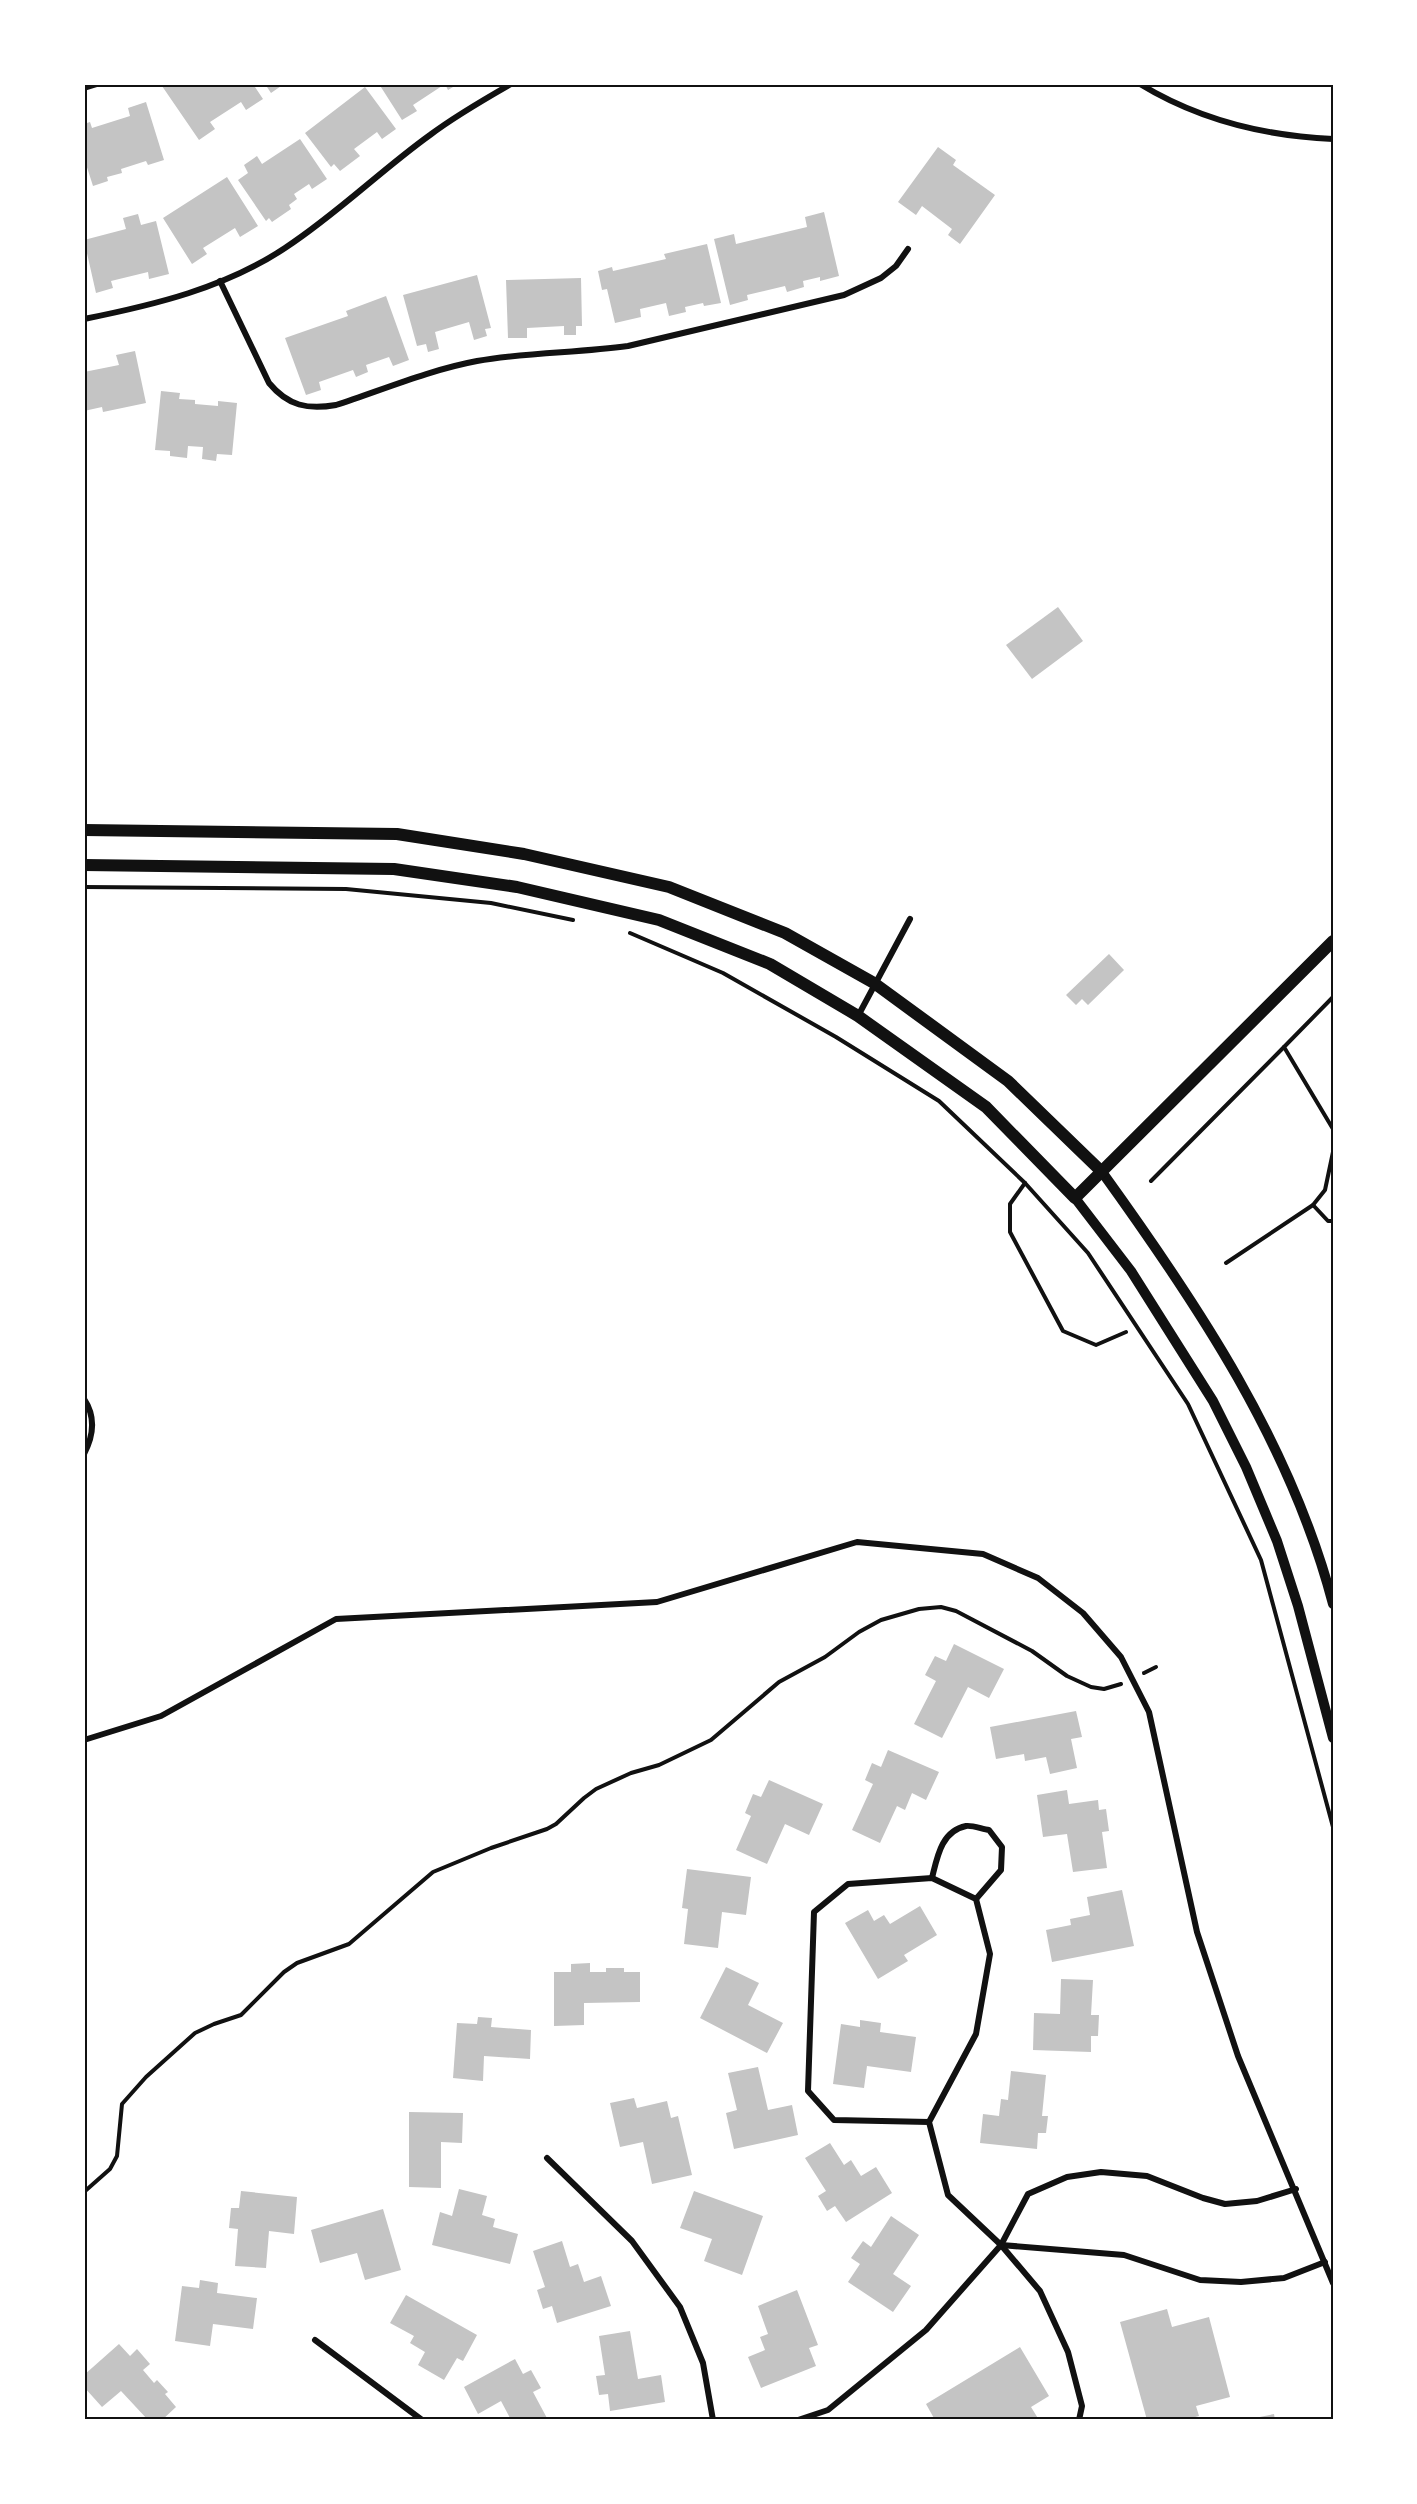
<svg xmlns="http://www.w3.org/2000/svg" width="1417" height="2504" viewBox="0 0 1417 2504" font-family="Manrope,sans-serif">
<style>
.building{fill:#c4c4c4}
.lines{fill:none;stroke-linecap:round;stroke-linejoin:round}
.path{stroke:#111;stroke-width:4}
.minor{stroke:#111;stroke-width:6}
.tertiary{stroke:#111;stroke-width:10}
.secondary{stroke:#111;stroke-width:12}
.neatline{fill:none;stroke:#111;stroke-width:2}
</style>
<rect width="100%" height="100%" fill="#fff"/>
<g class="building">
<path d="M 165,84 L 253,84 L 263,99 L 246,110 L 241,102 L 210,122 L 215,129 L 199,140 L 162,86 Z"/>
<path d="M 265,84 L 284,84 L 271,93 Z"/>
<path d="M 379,84 L 458,84 L 448,90 L 445,84 L 413,105 L 417,111 L 402,120 Z"/>
<path d="M 365,87 L 396,129 L 382,139 L 377,132 L 354,149 L 360,156 L 340,171 L 334,164 L 331,167 L 305,133 Z"/>
<path d="M 146,102 L 164,160 L 148,165 L 146,161 L 121,169 L 122,173 L 107,177 L 108,181 L 93,186 L 84,158 L 84,124 L 90,122 L 92,128 L 130,116 L 128,108 Z"/>
<path d="M 300,139 L 327,179 L 312,189 L 309,184 L 294,194 L 297,199 L 289,205 L 291,209 L 272,222 L 269,218 L 266,221 L 238,180 L 248,173 L 244,165 L 257,156 L 262,164 Z"/>
<path d="M 938,147 L 956,160 L 953,165 L 995,195 L 960,244 L 948,235 L 952,229 L 922,206 L 916,215 L 898,202 Z"/>
<path d="M 227,177 L 258,226 L 240,237 L 235,228 L 203,248 L 207,254 L 192,264 L 163,218 Z"/>
<path d="M 824,212 L 839,276 L 820,281 L 820,277 L 803,281 L 804,287 L 787,292 L 785,286 L 747,295 L 748,300 L 730,305 L 714,239 L 734,234 L 736,244 L 807,227 L 805,217 Z"/>
<path d="M 138,214 L 141,225 L 156,221 L 169,274 L 149,279 L 148,272 L 111,281 L 113,288 L 96,293 L 84,240 L 126,229 L 123,218 Z"/>
<path d="M 707,244 L 721,303 L 704,306 L 703,303 L 685,307 L 686,312 L 669,316 L 666,303 L 640,309 L 641,317 L 615,323 L 607,289 L 602,290 L 598,271 L 612,267 L 613,271 L 666,259 L 664,254 Z"/>
<path d="M 477,275 L 491,328 L 485,329 L 487,336 L 474,340 L 469,322 L 435,332 L 439,349 L 428,352 L 426,344 L 417,346 L 403,295 Z"/>
<path d="M 581,278 L 582,326 L 576,326 L 576,335 L 564,335 L 564,326 L 527,328 L 527,338 L 508,338 L 506,280 Z"/>
<path d="M 386,296 L 409,360 L 393,366 L 389,357 L 366,365 L 368,372 L 356,377 L 353,370 L 319,382 L 321,390 L 306,395 L 285,338 L 348,316 L 346,311 Z"/>
<path d="M 135,351 L 146,403 L 103,412 L 102,407 L 84,411 L 84,372 L 119,365 L 116,355 Z"/>
<path d="M 161,391 L 180,393 L 179,399 L 195,400 L 195,404 L 218,406 L 218,401 L 237,403 L 232,455 L 217,454 L 216,461 L 202,459 L 203,447 L 188,446 L 187,458 L 170,456 L 170,451 L 155,450 Z"/>
<path d="M 1058,607 L 1083,641 L 1032,679 L 1006,645 Z"/>
<path d="M 1109,954 L 1124,970 L 1088,1005 L 1082,999 L 1076,1005 L 1066,995 Z"/>
<path d="M 954,1644 L 1004,1669 L 989,1698 L 968,1687 L 942,1738 L 914,1724 L 936,1681 L 925,1675 L 935,1656 L 946,1661 Z"/>
<path d="M 1076,1711 L 1082,1737 L 1071,1739 L 1077,1768 L 1050,1774 L 1046,1757 L 1025,1761 L 1024,1754 L 996,1759 L 990,1727 Z"/>
<path d="M 888,1750 L 939,1772 L 926,1800 L 912,1793 L 905,1810 L 897,1806 L 880,1843 L 852,1830 L 873,1784 L 865,1780 L 872,1763 L 881,1767 Z"/>
<path d="M 769,1780 L 823,1804 L 809,1835 L 785,1824 L 767,1864 L 736,1850 L 751,1816 L 745,1813 L 753,1794 L 761,1797 Z"/>
<path d="M 1067,1790 L 1069,1804 L 1098,1800 L 1099,1810 L 1106,1809 L 1109,1831 L 1102,1832 L 1107,1868 L 1073,1872 L 1067,1834 L 1043,1837 L 1037,1795 Z"/>
<path d="M 687,1869 L 751,1877 L 746,1915 L 722,1912 L 718,1948 L 684,1944 L 688,1909 L 682,1908 Z"/>
<path d="M 1122,1890 L 1134,1946 L 1052,1962 L 1046,1930 L 1071,1925 L 1070,1919 L 1090,1915 L 1087,1897 Z"/>
<path d="M 920,1906 L 937,1935 L 904,1955 L 908,1961 L 878,1979 L 845,1923 L 868,1910 L 874,1921 L 884,1915 L 890,1924 Z"/>
<path d="M 590,1963 L 590,1972 L 606,1972 L 606,1968 L 624,1968 L 624,1972 L 640,1972 L 640,2002 L 584,2003 L 584,2025 L 554,2026 L 554,1972 L 571,1972 L 571,1964 Z"/>
<path d="M 726,1967 L 759,1983 L 748,2005 L 783,2023 L 767,2053 L 700,2018 Z"/>
<path d="M 1061,1979 L 1093,1980 L 1091,2015 L 1099,2015 L 1098,2036 L 1091,2036 L 1091,2052 L 1033,2050 L 1034,2013 L 1060,2014 Z"/>
<path d="M 478,2017 L 492,2018 L 491,2027 L 531,2030 L 530,2059 L 484,2056 L 483,2081 L 453,2078 L 457,2023 L 477,2024 Z"/>
<path d="M 860,2020 L 881,2023 L 880,2032 L 916,2037 L 911,2072 L 867,2066 L 864,2088 L 833,2084 L 841,2024 L 860,2027 Z"/>
<path d="M 758,2067 L 768,2110 L 792,2105 L 798,2135 L 734,2149 L 726,2113 L 737,2110 L 728,2073 Z"/>
<path d="M 1011,2071 L 1046,2075 L 1042,2116 L 1048,2116 L 1046,2133 L 1038,2133 L 1037,2149 L 980,2143 L 983,2114 L 999,2116 L 1001,2099 L 1008,2100 Z"/>
<path d="M 634,2098 L 637,2108 L 667,2101 L 671,2118 L 678,2116 L 692,2175 L 652,2184 L 643,2142 L 620,2147 L 610,2103 Z"/>
<path d="M 409,2112 L 463,2113 L 462,2143 L 441,2142 L 441,2188 L 409,2187 Z"/>
<path d="M 830,2143 L 844,2165 L 851,2160 L 861,2176 L 876,2167 L 892,2193 L 846,2222 L 835,2206 L 827,2211 L 818,2196 L 826,2191 L 805,2158 Z"/>
<path d="M 459,2189 L 487,2196 L 482,2215 L 495,2219 L 493,2227 L 518,2234 L 510,2264 L 432,2245 L 440,2212 L 452,2216 Z"/>
<path d="M 241,2191 L 297,2197 L 294,2234 L 269,2231 L 266,2268 L 235,2266 L 238,2229 L 229,2228 L 231,2208 L 239,2208 Z"/>
<path d="M 694,2191 L 763,2216 L 742,2275 L 704,2261 L 712,2239 L 680,2228 Z"/>
<path d="M 383,2209 L 401,2270 L 365,2280 L 357,2253 L 320,2263 L 311,2230 Z"/>
<path d="M 891,2216 L 919,2235 L 893,2274 L 911,2286 L 893,2312 L 848,2282 L 860,2264 L 851,2258 L 863,2241 L 871,2247 Z"/>
<path d="M 562,2241 L 570,2267 L 578,2264 L 584,2282 L 601,2276 L 611,2306 L 557,2323 L 552,2306 L 543,2309 L 537,2290 L 545,2287 L 533,2251 Z"/>
<path d="M 200,2280 L 218,2283 L 217,2293 L 257,2298 L 253,2329 L 213,2324 L 210,2346 L 175,2341 L 182,2286 L 199,2288 Z"/>
<path d="M 797,2290 L 818,2345 L 809,2348 L 816,2366 L 761,2388 L 748,2357 L 765,2350 L 760,2337 L 768,2334 L 758,2306 Z"/>
<path d="M 406,2295 L 477,2335 L 463,2361 L 457,2358 L 444,2380 L 418,2365 L 425,2352 L 410,2343 L 414,2336 L 390,2323 Z"/>
<path d="M 1167,2309 L 1172,2327 L 1209,2317 L 1230,2397 L 1196,2406 L 1199,2416 L 1184,2420 L 1147,2420 L 1120,2322 Z"/>
<path d="M 630,2331 L 638,2379 L 661,2375 L 665,2402 L 610,2411 L 608,2394 L 599,2395 L 596,2376 L 605,2375 L 599,2336 Z"/>
<path d="M 119,2344 L 130,2356 L 137,2349 L 150,2364 L 143,2370 L 154,2383 L 157,2380 L 168,2392 L 165,2394 L 176,2407 L 162,2420 L 148,2420 L 121,2391 L 102,2407 L 84,2387 L 84,2375 Z"/>
<path d="M 1020,2347 L 1049,2396 L 1031,2407 L 1039,2420 L 935,2420 L 926,2404 Z"/>
<path d="M 515,2359 L 523,2374 L 531,2370 L 541,2388 L 533,2392 L 548,2420 L 511,2420 L 501,2401 L 478,2414 L 464,2387 Z"/>
<path d="M 1274,2414 L 1275,2420 L 1250,2420 L 1250,2419 Z"/>
</g>
<g class="lines">
<g class="path">
<path d="M 84,887 L 346,889 L 491,903 L 573,920"/>
<path d="M 630,933 L 723,973 L 836,1037 L 939,1101 L 1025,1183 L 1088,1253 L 1188,1404 L 1261,1560 L 1333,1827"/>
<path d="M 1333,997 L 1284,1047 L 1333,1129"/>
<path d="M 1151,1181 L 1284,1047"/>
<path d="M 1025,1183 L 1010,1204 L 1010,1232 L 1063,1331 L 1096,1345 L 1126,1332"/>
<path d="M 1313,1205 L 1328,1221 L 1333,1221"/>
<path d="M 1226,1263 L 1313,1205 L 1325,1190 L 1333,1152"/>
<path d="M 1144,1673 L 1156,1667"/>
<path d="M 84,2192 L 110,2169 L 117,2156 L 122,2104 L 146,2077 L 195,2033 L 214,2024 L 241,2015 L 284,1972 L 297,1963 L 349,1944 L 433,1872 L 491,1848 L 547,1829 L 556,1824 L 584,1798 L 596,1789 L 631,1773 L 659,1765 L 711,1740 L 779,1682 L 825,1657 L 859,1632 L 881,1620 L 919,1609 L 941,1607 L 956,1611 L 1032,1651 L 1067,1676 L 1091,1687 L 1104,1689 L 1121,1684"/>
</g>
<g class="minor">
<path d="M 1140,84 C 1199,120 1265,136 1333,139"/>
<path d="M 84,88 L 97,84"/>
<path d="M 220,281 L 269,383 C 288,406 308,410 336,405 C 382,390 429,370 477,361 C 527,352 578,353 628,346 L 844,295 L 881,278 L 896,266 L 908,249"/>
<path d="M 84,319 C 154,305 225,288 285,248 C 337,214 380,171 430,135 C 455,116 483,100 511,84"/>
<path d="M 858,1016 L 910,919"/>
<path d="M 84,1399 C 96,1417 94,1435 84,1454"/>
<path d="M 84,1740 L 161,1716 L 336,1619 L 657,1602 L 857,1542 L 983,1554 L 1038,1578 L 1083,1613 L 1121,1657 L 1149,1712 L 1197,1932 L 1238,2056 L 1333,2283"/>
<path d="M 932,1878 C 937,1858 941,1831 966,1826 C 972,1825 982,1829 989,1830 L 1002,1847 L 1001,1870 L 976,1899"/>
<path d="M 929,2122 L 834,2120 L 808,2091 L 814,1912 L 848,1884 L 932,1878 L 976,1899 L 990,1954 L 976,2034 L 929,2122 L 948,2195 L 1001,2245 L 1040,2291 L 1068,2352 L 1082,2406 L 1079,2420"/>
<path d="M 547,2158 L 632,2241 L 680,2307 L 703,2363 L 713,2420"/>
<path d="M 1001,2245 L 1124,2255 L 1200,2280 L 1241,2282 L 1284,2278 L 1325,2262"/>
<path d="M 315,2340 L 422,2420"/>
<path d="M 798,2420 L 828,2410 L 926,2330 L 1001,2245 L 1028,2194 L 1067,2177 L 1101,2172 L 1147,2176 L 1203,2198 L 1225,2204 L 1257,2201 L 1296,2189"/>
</g>
<g class="tertiary">
<path d="M 1102,1172 C 1198,1305 1291,1444 1333,1604"/>
<path d="M 1075,1198 L 1131,1271 L 1213,1401 L 1246,1467 L 1277,1541 L 1298,1606 L 1333,1738"/>
</g>
<g class="secondary">
<path d="M 84,830 L 397,834 L 524,854 L 669,887 L 785,933 L 874,983 L 1008,1081 L 1102,1172"/>
<path d="M 84,865 L 394,869 L 517,887 L 659,920 L 770,964 L 858,1016 L 986,1107 L 1075,1198 L 1333,941"/>
</g>
</g>
<rect width="1417" height="2504" fill="none" stroke="#ffffff" stroke-width="171"/>
<rect x="86" y="86" width="1246" height="2332" class="neatline"/>
</svg>
